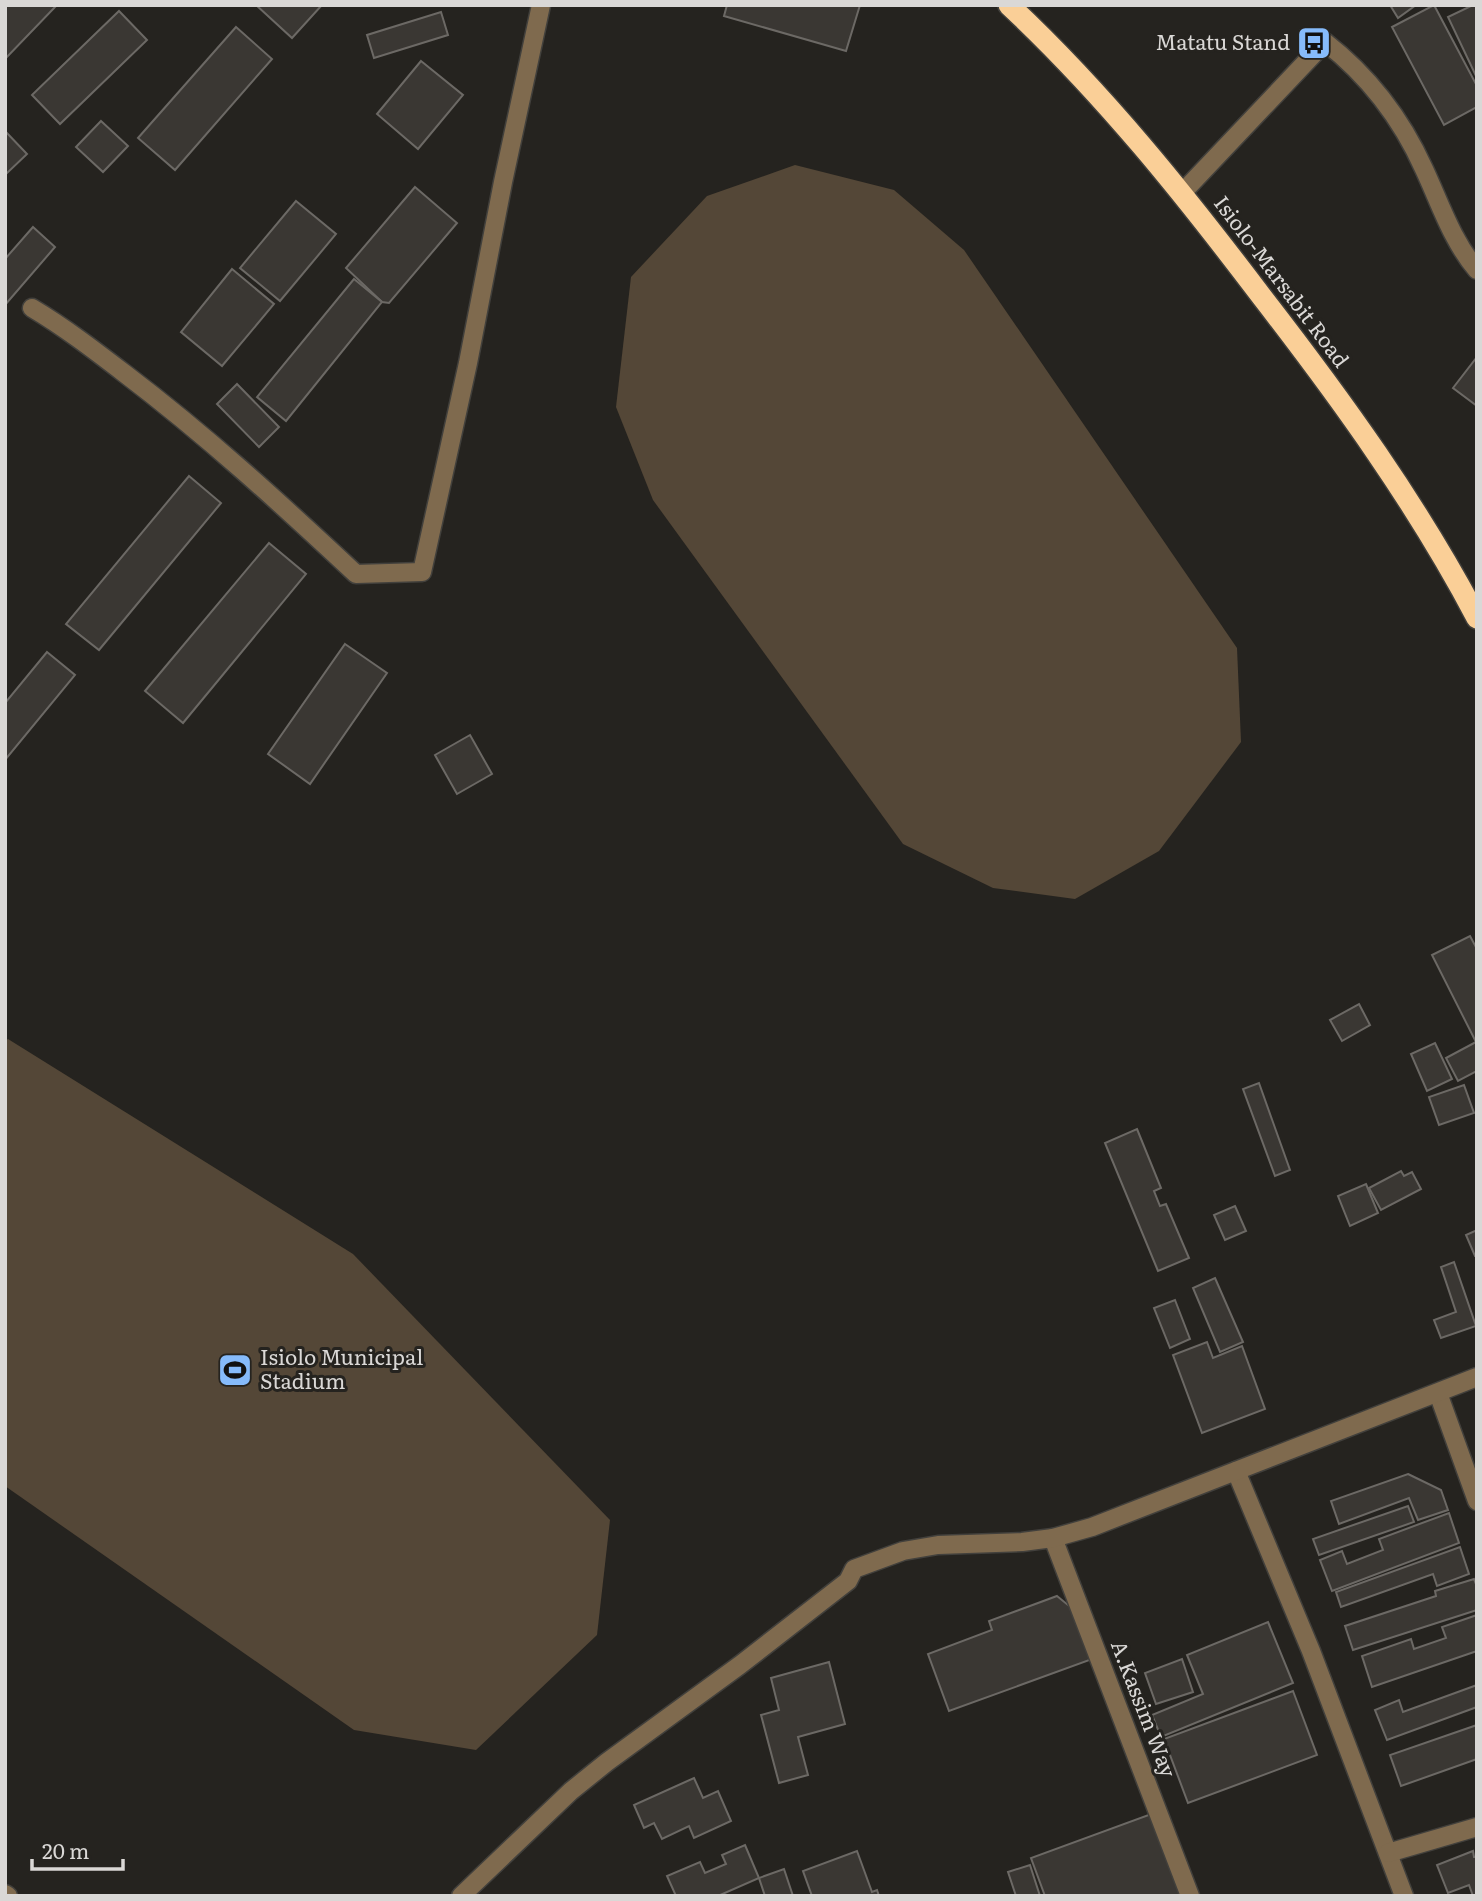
<svg xmlns="http://www.w3.org/2000/svg" width="1482" height="1901" viewBox="0 0 1482 1901" font-family="Literata,serif">
<style>
.green{fill:#544737}
.building{fill:#3a3733;stroke:#6c6965;stroke-width:2}
.lines{fill:none;stroke-linecap:round;stroke-linejoin:round}
.minor-casing{stroke:#42403c;stroke-width:21}
.highway-casing{stroke:#42403c;stroke-width:24}
.minor{stroke:#7f6a4e;stroke-width:18}
.highway{stroke:#facf97;stroke-width:21}
.labels{text-anchor:middle;stroke-width:6;stroke-linejoin:round;paint-order:stroke}
.poi-label{font-size:21px;fill:#dad8d6;stroke:#25231f;text-anchor:end}
.street-label{font-size:21px;fill:#dad8d6;stroke:#25231f}
</style>
<rect width="100%" height="100%" fill="#25231f"/>
<g class="green">
<path d="M 795,165 L 894,190 L 964,250 L 1237,648 L 1241,742 L 1159,851 L 1075,899 L 993,888 L 903,844 L 653,500 L 616,407 L 631,277 L 707,196 Z"/>
<path d="M 8,1039 L 353,1254 L 610,1520 L 597,1635 L 476,1750 L 354,1730 L 5,1486 L 5,1041 Z"/>
</g>
<g class="building">
<path d="M 5,5 L 57,5 L 5,59 Z"/>
<path d="M 256,5 L 322,5 L 292,38 Z"/>
<path d="M 727,5 L 860,5 L 846,51 L 724,16 Z"/>
<path d="M 1390,5 L 1416,5 L 1398,18 Z"/>
<path d="M 1434,5 L 1477,86 L 1477,107 L 1444,125 L 1392,27 Z"/>
<path d="M 1473,5 L 1477,5 L 1477,78 L 1448,17 Z"/>
<path d="M 119,11 L 147,40 L 60,124 L 32,95 Z"/>
<path d="M 441,12 L 448,35 L 374,58 L 367,35 Z"/>
<path d="M 236,27 L 272,59 L 175,170 L 138,138 Z"/>
<path d="M 421,61 L 463,95 L 418,149 L 377,114 Z"/>
<path d="M 101,121 L 128,146 L 103,172 L 76,147 Z"/>
<path d="M 5,131 L 27,154 L 5,175 Z"/>
<path d="M 415,187 L 457,223 L 389,303 L 382,302 L 346,268 Z"/>
<path d="M 296,201 L 336,234 L 280,301 L 240,268 Z"/>
<path d="M 33,227 L 55,247 L 5,305 L 5,259 Z"/>
<path d="M 232,269 L 274,304 L 222,366 L 181,332 Z"/>
<path d="M 354,279 L 382,302 L 286,421 L 257,397 Z"/>
<path d="M 1477,357 L 1477,406 L 1453,388 Z"/>
<path d="M 237,384 L 279,427 L 259,447 L 217,404 Z"/>
<path d="M 189,476 L 221,503 L 99,650 L 66,624 Z"/>
<path d="M 269,543 L 306,574 L 183,723 L 145,691 Z"/>
<path d="M 345,644 L 387,673 L 310,784 L 268,754 Z"/>
<path d="M 47,652 L 75,675 L 5,760 L 5,703 Z"/>
<path d="M 470,735 L 492,774 L 457,794 L 435,755 Z"/>
<path d="M 1470,936 L 1477,949 L 1477,1071 L 1458,1081 L 1446,1058 L 1476,1042 L 1432,955 Z"/>
<path d="M 1359,1004 L 1370,1025 L 1342,1041 L 1330,1020 Z"/>
<path d="M 1435,1043 L 1452,1079 L 1427,1091 L 1411,1054 Z"/>
<path d="M 1259,1083 L 1290,1170 L 1275,1176 L 1243,1089 Z"/>
<path d="M 1464,1085 L 1474,1113 L 1439,1125 L 1429,1097 Z"/>
<path d="M 1137,1129 L 1161,1188 L 1154,1191 L 1160,1206 L 1166,1204 L 1189,1258 L 1158,1271 L 1105,1143 Z"/>
<path d="M 1401,1171 L 1404,1176 L 1412,1172 L 1421,1189 L 1381,1210 L 1369,1188 Z"/>
<path d="M 1366,1184 L 1378,1213 L 1350,1226 L 1338,1196 Z"/>
<path d="M 1235,1206 L 1246,1231 L 1225,1240 L 1214,1215 Z"/>
<path d="M 1477,1230 L 1477,1256 L 1475,1256 L 1466,1235 Z"/>
<path d="M 1454,1262 L 1476,1326 L 1441,1338 L 1434,1320 L 1456,1312 L 1441,1267 Z"/>
<path d="M 1215,1278 L 1243,1342 L 1220,1352 L 1193,1288 Z"/>
<path d="M 1175,1300 L 1190,1339 L 1170,1348 L 1154,1308 Z"/>
<path d="M 1207,1342 L 1213,1358 L 1242,1346 L 1265,1409 L 1202,1433 L 1173,1355 Z"/>
<path d="M 1408,1474 L 1441,1490 L 1448,1510 L 1418,1520 L 1409,1498 L 1339,1524 L 1331,1501 Z"/>
<path d="M 1408,1506 L 1414,1522 L 1319,1555 L 1313,1539 Z"/>
<path d="M 1449,1513 L 1459,1543 L 1332,1591 L 1320,1560 L 1342,1551 L 1347,1564 L 1383,1550 L 1379,1539 Z"/>
<path d="M 1460,1547 L 1469,1574 L 1437,1586 L 1433,1574 L 1341,1607 L 1336,1592 Z"/>
<path d="M 1474,1579 L 1477,1587 L 1477,1610 L 1353,1650 L 1345,1626 L 1436,1596 L 1435,1591 Z"/>
<path d="M 1057,1596 L 1079,1614 L 1095,1658 L 949,1711 L 928,1654 L 992,1630 L 989,1621 Z"/>
<path d="M 1477,1615 L 1477,1651 L 1372,1687 L 1362,1656 L 1411,1639 L 1414,1649 L 1446,1638 L 1442,1627 Z"/>
<path d="M 1268,1622 L 1293,1683 L 1161,1737 L 1152,1715 L 1203,1694 L 1187,1655 Z"/>
<path d="M 1182,1659 L 1193,1692 L 1156,1704 L 1145,1673 Z"/>
<path d="M 829,1662 L 845,1724 L 798,1737 L 808,1775 L 779,1783 L 761,1715 L 779,1710 L 771,1678 Z"/>
<path d="M 1477,1685 L 1477,1707 L 1387,1740 L 1375,1710 L 1399,1700 L 1403,1712 Z"/>
<path d="M 1293,1691 L 1317,1755 L 1188,1803 L 1164,1739 Z"/>
<path d="M 1477,1725 L 1477,1759 L 1401,1786 L 1390,1755 Z"/>
<path d="M 694,1778 L 703,1798 L 718,1791 L 731,1821 L 694,1838 L 689,1826 L 662,1839 L 654,1823 L 644,1828 L 634,1805 Z"/>
<path d="M 1154,1813 L 1184,1896 L 1045,1896 L 1031,1858 Z"/>
<path d="M 745,1845 L 759,1878 L 718,1896 L 676,1896 L 667,1876 L 700,1862 L 705,1873 L 726,1864 L 722,1855 Z"/>
<path d="M 857,1851 L 872,1892 L 877,1890 L 879,1896 L 812,1896 L 803,1871 Z"/>
<path d="M 1473,1851 L 1474,1857 L 1477,1857 L 1477,1896 L 1473,1896 L 1469,1885 L 1448,1893 L 1437,1865 Z"/>
<path d="M 1030,1865 L 1040,1896 L 1016,1896 L 1008,1872 Z"/>
<path d="M 784,1869 L 793,1896 L 765,1896 L 759,1878 Z"/>
</g>
<g class="lines">
<g class="minor-casing">
<g id="minor">
<path d="M 1182,193 L 1325,42 C 1370,77 1401,118 1424,169 C 1440,203 1452,241 1477,270"/>
<path d="M 32,308 C 64,327 94,350 124,373 C 207,436 280,503 356,574 L 422,572 L 468,363 L 503,182 L 541,5"/>
<path d="M 1438,1393 L 1477,1501"/>
<path d="M 1236,1471 L 1311,1651 L 1404,1896"/>
<path d="M 1053,1538 L 1190,1896"/>
<path d="M 1388,1853 L 1477,1827"/>
<path d="M 5,1894 L 8,1896"/>
<path d="M 461,1896 L 571,1791 L 607,1762 L 740,1665 L 848,1581 L 854,1569 L 903,1551 L 938,1545 L 1022,1542 L 1053,1538 L 1092,1527 L 1477,1377"/>
</g>
</g>
<g class="highway-casing">
<path id="highway" d="M 1009,5 C 1104,94 1184,194 1262,297 C 1341,399 1417,504 1477,618"/>
</g>
<use href="#minor" class="minor"/>
<use href="#highway" class="highway"/>
</g>
<defs>
<g id="bus-square" transform="scale(1.75)"><rect x="-9" y="-9" width="18" height="18" rx="4" fill="#86bbfb" stroke="#25231f"/><path d="M-5-6H5V4H4V6H2V4H-2V6H-4V4H-5ZM-3.5-4V0h7V-4ZM-3.5 1.2v1.5H-2V1.2ZM2 1.2v1.5H3.5V1.2Z" fill="#111"/></g>
<g id="stadium-square" transform="scale(1.75)"><rect x="-9" y="-9" width="18" height="18" rx="4" fill="#86bbfb" stroke="#25231f"/><path d="M0-5a6.5 5 0 1 0 0 10a6.5 5 0 1 0 0-10ZM-3.5-1.8h7v3.6h-7Z" fill="#111"/></g>
</defs>
<g fill-rule="evenodd">
<use href="#bus-square" x="1314" y="43"/>
<use href="#stadium-square" x="235" y="1370"/>
</g>
<g class="labels">
<g class="poi-label">
<text x="1290" y="50">Matatu Stand</text>
<text x="260" y="1365" text-anchor="start">Isiolo Municipal<tspan x="260" dy="24">Stadium</tspan></text>
</g>
<g class="street-label">
<text transform="translate(1281 282) rotate(53)" y="7">Isiolo-Marsabit Road</text>
<text transform="translate(1143 1709) rotate(69)" y="7">A.Kassim Way</text>
</g>
</g>
<rect width="1482" height="1901" fill="none" stroke="#dad8d6" stroke-width="14"/>
<path d="M32 1859v10h91v-10" fill="none" stroke="#dad8d6" stroke-width="3.5"/>
<text x="42" y="1859" font-size="21" fill="#dad8d6" stroke="#25231f" stroke-width="5" paint-order="stroke">20 m</text>
</svg>
